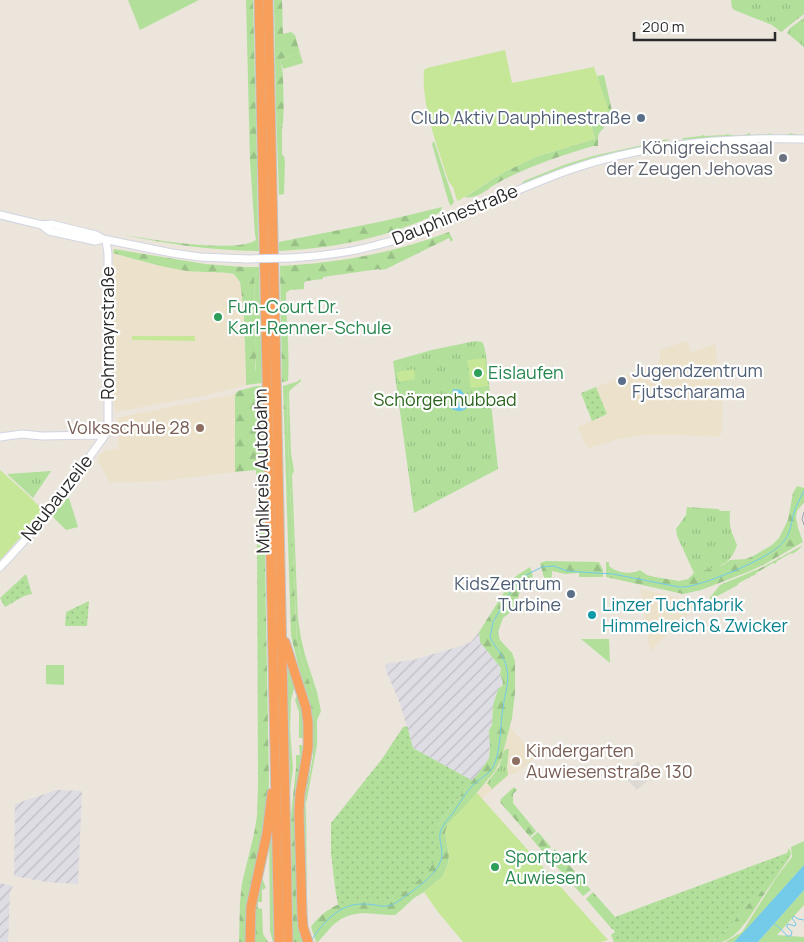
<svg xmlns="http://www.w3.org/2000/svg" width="804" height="942" viewBox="0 0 804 942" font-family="Manrope,sans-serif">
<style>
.industrial{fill:url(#industrial-furrows)}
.education{fill:#ece2cc}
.grass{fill:#b2e09b}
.forest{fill:url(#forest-firs)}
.park{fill:url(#park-tufts)}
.garden{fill:url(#garden-dots)}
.pitch{fill:#c5e797}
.plaza{fill:#dcd8d3}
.water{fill:#73cae9}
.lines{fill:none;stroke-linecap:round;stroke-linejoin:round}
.stream{stroke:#73cae9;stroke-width:1}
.secondary-casing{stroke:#d2d5e2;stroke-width:9}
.highway-casing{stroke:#c3c3c3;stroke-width:11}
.secondary{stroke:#fff;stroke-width:7}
.highway{stroke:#f79f5b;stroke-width:9}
.tram{stroke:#9fa2b3;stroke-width:1}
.secondary-bridge-casing{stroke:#d2d5e2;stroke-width:9;stroke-linecap:butt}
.secondary-bridge{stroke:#fff;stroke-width:7}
.service-dot{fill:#5c6f8a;stroke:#fff;stroke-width:2}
.worship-dot{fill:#6b7280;stroke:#fff;stroke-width:2}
.leisure-dot{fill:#2e9e5b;stroke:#fff;stroke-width:2}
.education-dot{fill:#8d6e63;stroke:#fff;stroke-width:2}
.culture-dot{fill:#0f9aa8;stroke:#fff;stroke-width:2}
.labels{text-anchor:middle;stroke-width:4.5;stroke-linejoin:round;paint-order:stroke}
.service-label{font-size:18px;fill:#4e5e75;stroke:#fff;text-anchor:end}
.worship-label{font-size:18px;fill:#5b616d;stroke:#fff;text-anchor:end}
.street-label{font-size:18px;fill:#2a2a2a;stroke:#fff}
.leisure-label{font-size:18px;fill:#27864d;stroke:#fff;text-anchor:start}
.park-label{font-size:18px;fill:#2b641d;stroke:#fff}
.education-label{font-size:18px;fill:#785e54;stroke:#fff;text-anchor:end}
.culture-label{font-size:18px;fill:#0d838f;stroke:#fff;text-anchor:start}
</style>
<defs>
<pattern id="industrial-furrows" width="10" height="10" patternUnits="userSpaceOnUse" patternTransform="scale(1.25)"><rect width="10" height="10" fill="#dfdde4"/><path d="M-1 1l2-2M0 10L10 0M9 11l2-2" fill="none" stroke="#c0bec4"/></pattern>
<pattern id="forest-firs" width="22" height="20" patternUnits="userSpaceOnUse" patternTransform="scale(1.25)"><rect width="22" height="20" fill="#b2e09b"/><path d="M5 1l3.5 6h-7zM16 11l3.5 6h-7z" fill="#99c086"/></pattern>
<pattern id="park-tufts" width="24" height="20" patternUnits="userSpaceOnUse" patternTransform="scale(1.25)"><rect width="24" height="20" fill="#b2e09b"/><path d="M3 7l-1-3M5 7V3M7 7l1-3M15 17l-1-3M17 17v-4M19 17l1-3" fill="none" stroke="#99c086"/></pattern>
<pattern id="garden-dots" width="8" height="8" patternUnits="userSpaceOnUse" patternTransform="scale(1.25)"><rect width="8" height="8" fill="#b2e09b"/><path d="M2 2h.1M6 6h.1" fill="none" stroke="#99c086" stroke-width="1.8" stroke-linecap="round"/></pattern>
</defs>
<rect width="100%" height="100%" fill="#ebe5dc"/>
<g class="industrial">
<path d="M 479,632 L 480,642 L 501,668 L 500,674 L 503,682 L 496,693 L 492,712 L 493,720 L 491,728 L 489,758 L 481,770 L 473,781 L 413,748 L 400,704 L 394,689 L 388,676 L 385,666 L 387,664 L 390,663 L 413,660 L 461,646 L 471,642 Z"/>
<path d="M 57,790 L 82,791 L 78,884 L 46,882 L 14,876 L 15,804 Z"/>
<path d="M 0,883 L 13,886 L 10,892 L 8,942 L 0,942 Z"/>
</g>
<g class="education">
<path d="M 113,253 L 139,261 L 187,271 L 205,272 L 218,272 L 234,274 L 240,282 L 242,297 L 244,318 L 246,385 L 207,395 L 116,412 L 114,406 L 113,392 Z"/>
<path d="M 687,341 L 691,352 L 715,344 L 723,406 L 722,432 L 720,436 L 716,437 L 679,435 L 645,435 L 618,439 L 590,448 L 586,446 L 577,427 L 607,414 L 596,387 L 658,363 L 660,358 L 659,350 Z"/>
<path d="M 235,394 L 235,472 L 162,481 L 110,483 L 97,459 L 100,454 L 107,450 L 118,449 L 119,435 L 117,423 L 118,418 L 125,416 Z"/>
<path d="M 640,587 L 642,589 L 700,603 L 699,605 L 669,632 L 650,652 Z"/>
<path d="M 510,727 L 536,757 L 516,774 L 510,774 L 482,799 L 477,793 L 495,771 L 502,757 Z"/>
</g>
<g class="grass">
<path d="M 128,0 L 199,0 L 140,30 Z"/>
<path d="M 300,53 L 303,63 L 283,69 L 280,61 L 281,59 Z"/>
<path d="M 276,111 L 282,130 L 282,155 L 284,156 L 285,162 L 284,194 L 279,195 Z"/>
<path d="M 750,133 L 751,135 L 768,134 L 769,133 C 774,136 787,135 792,133 L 793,134 L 804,135 L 804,136 L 736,137 L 682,140 L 683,138 L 701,136 L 702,135 L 705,136 L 726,135 L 727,134 C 732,136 745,136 750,133 Z"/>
<path d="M 670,139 L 664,142 L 664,141 L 650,143 L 650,145 C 605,155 566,167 523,185 L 521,184 L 524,181 L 564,165 L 593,156 L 647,144 L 648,142 Z"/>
<path d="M 434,141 L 454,202 L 451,206 L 449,203 L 432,144 Z"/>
<path d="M 250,161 L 257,161 L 257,167 L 258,234 L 255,234 Z"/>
<path d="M 259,271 L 262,383 L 246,385 L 246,377 C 253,376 255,375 256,367 L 254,276 Z"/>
<path d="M 301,379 L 301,381 L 290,390 L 289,393 L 291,453 L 294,471 L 292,475 L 298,619 L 301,638 L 305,655 L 317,692 L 321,711 L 317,720 L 317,745 L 306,804 L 307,917 L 308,931 L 305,923 L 305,814 L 306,795 L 313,756 L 314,695 L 306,673 L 297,643 L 288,438 L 287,388 Z"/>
<path d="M 256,386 L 262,386 L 263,448 L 259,448 L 259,410 C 254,402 255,395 256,386 Z"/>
<path d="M 69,498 L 78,527 L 66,530 L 52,516 L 66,499 Z"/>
<path d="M 581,639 L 609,639 L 610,663 Z"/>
<path d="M 287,658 L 295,685 L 291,700 L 290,729 L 293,768 L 290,792 Z"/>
<path d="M 46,665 L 64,665 L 64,685 L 46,684 Z"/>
<path d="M 299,693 L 306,729 L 302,770 L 296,768 L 296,755 L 300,755 L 299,745 L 304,745 L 304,738 L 299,738 L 299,712 L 295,700 L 297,695 Z"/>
<path d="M 271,818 L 274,942 L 273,942 L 270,931 L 269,832 Z"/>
<path d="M 804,841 L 804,865 L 740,937 L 734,942 L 725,942 L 742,932 L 776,878 L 792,857 L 791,847 Z"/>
<path d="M 789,848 L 791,853 L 790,857 L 765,893 L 760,890 L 788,856 L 787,853 Z"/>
<path d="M 804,890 L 804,905 L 777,935 L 804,937 L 804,942 L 758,942 Z"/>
</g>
<g class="forest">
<path d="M 246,0 L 253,0 L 257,161 L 250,161 Z"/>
<path d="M 274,0 L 282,0 L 283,34 L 291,32 L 295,35 L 300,53 L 281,59 C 280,64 282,68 283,74 C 283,93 285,112 282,130 L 276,111 Z"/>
<path d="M 604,75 L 613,115 L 603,119 L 604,128 C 597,133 598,138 598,146 L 593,146 C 560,156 526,167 496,184 C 487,189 476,200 465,197 L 504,172 L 538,156 L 595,139 L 589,117 L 608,111 L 597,76 Z"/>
<path d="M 442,207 L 441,211 L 439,213 C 386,238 337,248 279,251 L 279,242 L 384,221 Z"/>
<path d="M 449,232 L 453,240 L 451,242 L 449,238 L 386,269 L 380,270 L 379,269 L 323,277 L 323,279 L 306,281 L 304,283 L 304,289 L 290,290 L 286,293 C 286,322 290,352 288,381 L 282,382 L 280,266 C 338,263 394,253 449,232 Z"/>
<path d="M 255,234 L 258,234 L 259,251 C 213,251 169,244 124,235 C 150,239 235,254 256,240 Z"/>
<path d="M 114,249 L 205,264 L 244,267 L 259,267 L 259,271 L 254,276 L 256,355 L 255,374 L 252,376 L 246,377 L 244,318 L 242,297 L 240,282 L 234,274 C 218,271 203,273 187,271 C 162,267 137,260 113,253 Z"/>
<path d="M 296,382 L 294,384 L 287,388 L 288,438 L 296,624 L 297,643 L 306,673 L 314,695 L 315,708 L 314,741 L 305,804 L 305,901 L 301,814 L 312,724 L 309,700 L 299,668 L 291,636 L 283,386 Z"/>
<path d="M 256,386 C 255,395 254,402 259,410 L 259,448 L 263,448 L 269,786 L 268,803 L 247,942 L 239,942 L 240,902 L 242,883 L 254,834 L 257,816 L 258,785 L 257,545 L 257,504 L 256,470 L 235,472 L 235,394 L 238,391 Z"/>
<path d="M 797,486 L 804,488 L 804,502 L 797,511 L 796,517 L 798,528 L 803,542 L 767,563 L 748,572 L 701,590 L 683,594 L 606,577 L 606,562 L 609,562 L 609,566 C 617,573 631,575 640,570 L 647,575 L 655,577 L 679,581 L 688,579 L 694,573 L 723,565 L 730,560 L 746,559 L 753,556 L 772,545 L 779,538 L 788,520 L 793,493 Z"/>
<path d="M 803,545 L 797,551 L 792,554 L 791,553 L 777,561 L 775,564 L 773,563 L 756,573 L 755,575 L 752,576 L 739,583 L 738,585 L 710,600 L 708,600 L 720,585 L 763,567 Z"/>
<path d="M 546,561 L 599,562 L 603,570 L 603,577 L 579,577 L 579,573 L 565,574 L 552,571 L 551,591 L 548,592 L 540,563 Z"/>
<path d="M 530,567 L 533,576 L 531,580 L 519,594 L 516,606 L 512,611 L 503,618 L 498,632 L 500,640 L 512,653 L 515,661 L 515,693 L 512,718 L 502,757 L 495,771 L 465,807 L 448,824 L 445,833 L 449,855 L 448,864 L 443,876 L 424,892 L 414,898 L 400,911 L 395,915 L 390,915 L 362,913 L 350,915 L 341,919 L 333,925 L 318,942 L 316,942 L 311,927 C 322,911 342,899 362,899 C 371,899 381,902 390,902 L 427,871 L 437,827 L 464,790 L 481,770 L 489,758 L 490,746 L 489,733 L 489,730 L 492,725 L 493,705 L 498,689 L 502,686 L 503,682 L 500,674 L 501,668 L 480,642 L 479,632 L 510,583 L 516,576 Z"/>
<path d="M 296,768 L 302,770 L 306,942 L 293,942 L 291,814 Z"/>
<path d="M 514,787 L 517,790 L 513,794 L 513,803 L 536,831 L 530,837 L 500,802 L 501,799 Z"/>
<path d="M 538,832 L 551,847 L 544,853 L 531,838 Z"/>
<path d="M 555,849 L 591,890 L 583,896 L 547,856 Z"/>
<path d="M 261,875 L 266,888 L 262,890 L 262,902 L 258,902 L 258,908 L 262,909 L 263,934 L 268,942 L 252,942 L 252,920 Z"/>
<path d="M 760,890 L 765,893 C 755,908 740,937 722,942 C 719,942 716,942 713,942 L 724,933 Z"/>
<path d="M 593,892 L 615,917 L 608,920 L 614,929 L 612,929 L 586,899 Z"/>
</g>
<g class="park">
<path d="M 731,0 L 804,0 L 804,14 L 781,32 L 772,25 L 734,10 L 732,8 Z"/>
<path d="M 804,18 L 804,47 L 787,33 L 790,28 Z"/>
<path d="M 475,341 L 482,342 L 484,346 L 486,355 L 498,469 L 414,513 L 393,361 L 432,350 Z"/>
<path d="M 51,471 L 33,498 L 7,474 Z"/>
<path d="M 687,507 L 718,509 L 721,511 L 730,511 C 729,528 731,530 737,545 C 730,568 715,567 694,573 L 677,536 L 676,529 L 686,515 Z"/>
<path d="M 507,749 L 509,749 L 507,767 L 508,775 L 492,789 L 487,783 L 499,767 L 504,751 Z"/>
</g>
<g class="garden">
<path d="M 596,387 L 607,414 L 592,421 L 581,393 Z"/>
<path d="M 26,574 L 32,594 L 24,596 L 5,607 L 0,598 Z"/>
<path d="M 89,601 L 87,626 L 65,626 L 66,612 Z"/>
<path d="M 407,726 L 413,748 L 473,781 L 464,790 L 437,827 C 435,837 440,846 437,855 C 433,871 404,893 390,902 C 368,902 361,896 338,905 L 335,887 L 331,853 L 331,823 L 382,759 L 403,727 Z"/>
<path d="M 787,853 L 789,856 L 724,933 L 713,942 L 614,942 L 611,935 L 615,932 L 607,920 Z"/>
</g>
<g class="pitch">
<path d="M 505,50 L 512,83 L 594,67 L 609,111 L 589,117 L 595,139 L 538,156 L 504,172 L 458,201 L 457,200 L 453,187 L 449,182 C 438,149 421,105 424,70 L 427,68 Z"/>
<path d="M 132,336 L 195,336 L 195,341 L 132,340 Z"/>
<path d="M 485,358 L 488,386 L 471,388 L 467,360 Z"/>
<path d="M 414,369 L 415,379 L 399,382 L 397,372 Z"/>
<path d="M 0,470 L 28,495 L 44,511 L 0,560 Z"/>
<path d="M 477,793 L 608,940 L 601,942 L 463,942 L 438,912 L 424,892 L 443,876 L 448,864 L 449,855 L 445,833 L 448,824 Z"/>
</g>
<path class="plaza" d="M 638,761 L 652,776 L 637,790 L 623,775 Z"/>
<g class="water">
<path d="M 454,389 L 462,390 L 461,391 C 468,396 473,408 461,411 C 457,412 453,409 449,408 L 449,403 L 464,402 L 463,399 L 452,401 L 449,400 L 449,395 L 454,394 L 453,394 L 452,391 Z"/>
<path d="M 804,865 L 804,890 L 758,942 L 734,942 L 751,924 Z"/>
</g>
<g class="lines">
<g class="stream">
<path d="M 773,923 L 781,929 L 787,936 L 791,936 L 792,932 L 787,927 L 787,925 L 788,924 L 795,926 L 796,924 L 792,918 L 794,916 L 798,919 L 804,920"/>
<path d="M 311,941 C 323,922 340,903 364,904 C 380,904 385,911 400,900 C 414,890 442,872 442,854 C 442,844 437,837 442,828 C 445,822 449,818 453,813 C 460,803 465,793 473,785 C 479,779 489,774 493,767 C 501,753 500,724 503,708 C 504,696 510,682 507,670 C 505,655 496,650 490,637 L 493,622 L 513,588 L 522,577 L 542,567 L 554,566 L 567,571 L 613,574 L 679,587 C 683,587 686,587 690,586 C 710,582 774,557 784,541 C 790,534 791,525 793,516 C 795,507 800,499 804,491"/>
</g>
<g class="secondary-casing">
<g id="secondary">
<path d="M 0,215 L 42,225 L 51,224 L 96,235 L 103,239"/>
<path d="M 42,225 L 49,231 L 95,241 L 103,239 L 172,253 L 200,257 L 248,259"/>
<path d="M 291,258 C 320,256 349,253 377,245 C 398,240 418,233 438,224 C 453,218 468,210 483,203 C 494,198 507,194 518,190 C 536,183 554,175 572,169 C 646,144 725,137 804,139"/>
<path d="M 0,437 L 22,434 L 42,436 L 98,435 L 103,438"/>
<path d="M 0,567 C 39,527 71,483 103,438 L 108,430 L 108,254 L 106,240"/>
</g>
</g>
<g class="highway-casing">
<g id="highway">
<path d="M 259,0 L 279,942"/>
<path d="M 268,0 L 288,942"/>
<path d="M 285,642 L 306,708 L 308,723 L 308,748 L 300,794 L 299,812 L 302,913 L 303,927 L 308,942"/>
<path d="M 250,942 L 251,907 L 267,833 L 272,793"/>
</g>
</g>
<use href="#secondary" class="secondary"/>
<use href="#highway" class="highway"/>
<path class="tram" d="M 804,512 L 802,519 L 804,525"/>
<g class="secondary-bridge-casing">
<path id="secondary-bridge" d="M 248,259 L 291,258"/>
</g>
<use href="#secondary-bridge" class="secondary-bridge"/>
</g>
<g class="service-dot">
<circle cx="641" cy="118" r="5"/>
<circle cx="622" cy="381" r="5"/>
<circle cx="571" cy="594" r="5"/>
</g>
<circle class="worship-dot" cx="783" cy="158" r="5"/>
<g class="leisure-dot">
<circle cx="218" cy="317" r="5"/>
<circle cx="478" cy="373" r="5"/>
<circle cx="495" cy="867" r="5"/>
</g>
<g class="education-dot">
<circle cx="200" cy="428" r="5"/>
<circle cx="516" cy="761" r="5"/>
</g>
<circle class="culture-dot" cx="592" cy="615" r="5"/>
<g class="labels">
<g class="service-label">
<text x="631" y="124">Club Aktiv Dauphinestraße</text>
<text x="632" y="377" text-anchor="start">Jugendzentrum<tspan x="632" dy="21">Fjutscharama</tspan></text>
<text x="561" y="590">KidsZentrum<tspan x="561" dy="21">Turbine</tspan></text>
</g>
<g class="worship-label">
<text x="773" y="154">Königreichssaal<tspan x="773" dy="21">der Zeugen Jehovas</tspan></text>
</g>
<g class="street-label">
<text transform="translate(455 215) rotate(-22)" y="6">Dauphinestraße</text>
<text transform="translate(108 333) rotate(-90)" y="6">Rohrmayrstraße</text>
<text transform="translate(262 471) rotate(-91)" y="6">Mühlkreis Autobahn</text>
<text transform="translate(57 498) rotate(-52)" y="6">Neubauzeile</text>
</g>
<g class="leisure-label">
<text x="228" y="313">Fun-Court Dr.<tspan x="228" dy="21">Karl-Renner-Schule</tspan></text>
<text x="488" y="379">Eislaufen</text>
<text x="505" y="863">Sportpark<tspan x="505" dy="21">Auwiesen</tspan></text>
</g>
<g class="park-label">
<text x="445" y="406">Schörgenhubbad</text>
</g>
<g class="education-label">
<text x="190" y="434">Volksschule 28</text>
<text x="526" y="757" text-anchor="start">Kindergarten<tspan x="526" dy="21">Auwiesenstraße 130</tspan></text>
</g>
<g class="culture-label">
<text x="602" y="611">Linzer Tuchfabrik<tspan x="602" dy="21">Himmelreich &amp; Zwicker</tspan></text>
</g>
</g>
<path d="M634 32v8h141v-8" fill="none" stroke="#2a2a2a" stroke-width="2.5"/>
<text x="642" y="32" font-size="15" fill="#2a2a2a" stroke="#ffffff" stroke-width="4" paint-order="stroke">200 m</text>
</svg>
